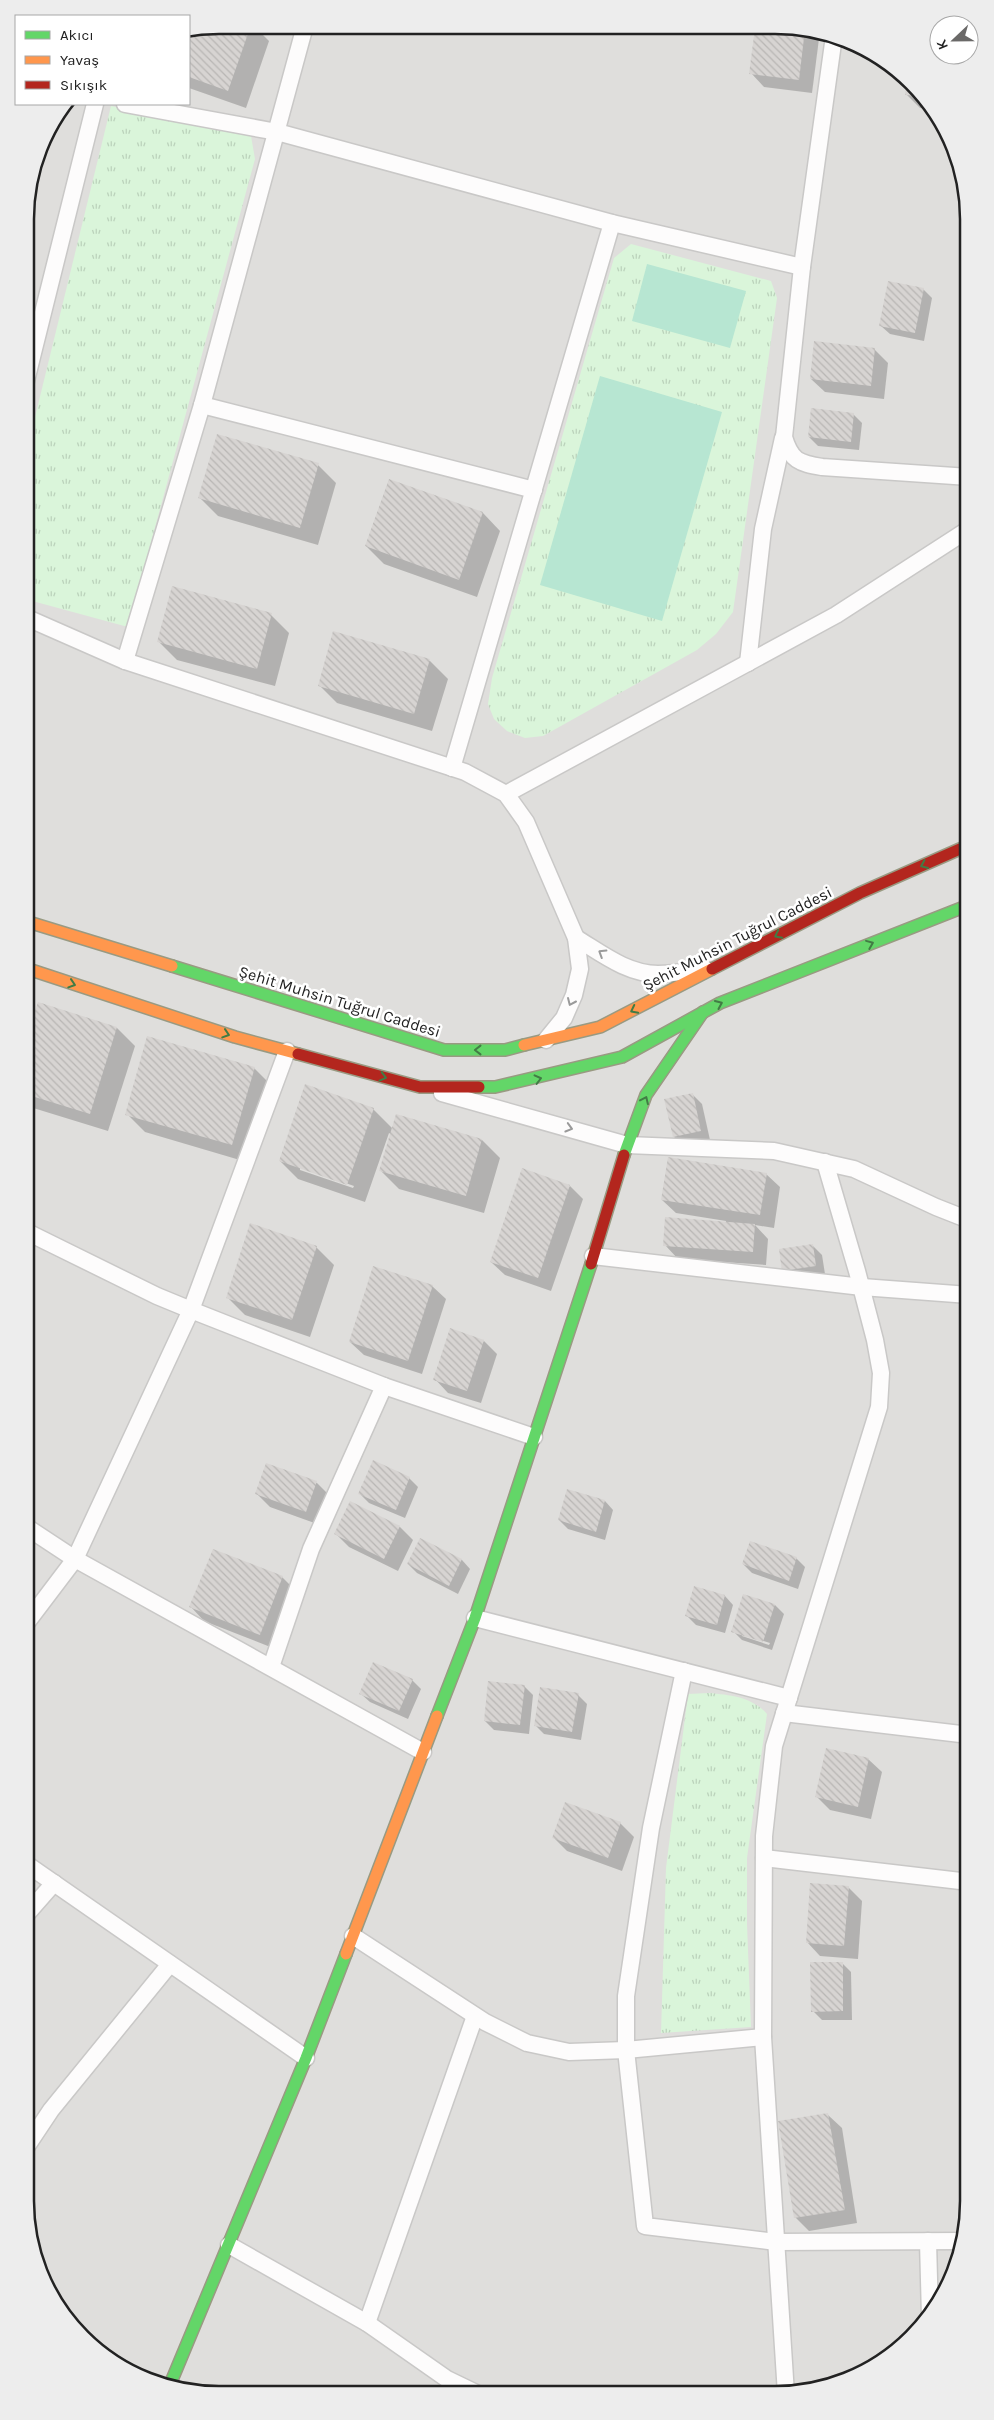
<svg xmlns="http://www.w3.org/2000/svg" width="994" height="2420" viewBox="0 0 994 2420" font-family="Karla,sans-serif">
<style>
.residential{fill:#dfdedc}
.park{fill:url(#park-tufts)}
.pitch{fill:#b7e6d2}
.shadow{fill:#0003;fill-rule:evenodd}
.building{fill:url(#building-back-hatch)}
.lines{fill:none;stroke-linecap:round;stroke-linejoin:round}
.street-casing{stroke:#c9c8c7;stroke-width:19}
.fast-casing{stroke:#999a82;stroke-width:14}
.slow-casing{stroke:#999a82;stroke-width:14}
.jam-casing{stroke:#999a82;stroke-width:14}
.street{stroke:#fdfcfc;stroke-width:16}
.fast{stroke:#63d668;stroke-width:11}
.slow{stroke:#ff974d;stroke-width:11}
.jam{stroke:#b3261e;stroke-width:11}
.oneway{stroke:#427c45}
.oneway2{stroke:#9a9a9a}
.labels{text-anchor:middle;stroke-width:5;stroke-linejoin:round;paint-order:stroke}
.street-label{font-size:16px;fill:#222;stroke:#fff}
.rim{fill:none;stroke:#222;stroke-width:2.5}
</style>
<defs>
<pattern id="park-tufts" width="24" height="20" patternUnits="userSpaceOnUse" patternTransform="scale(1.25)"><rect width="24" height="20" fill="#daf5da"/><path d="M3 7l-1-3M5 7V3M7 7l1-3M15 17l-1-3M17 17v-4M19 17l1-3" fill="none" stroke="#bbd2bb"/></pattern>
<pattern id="building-back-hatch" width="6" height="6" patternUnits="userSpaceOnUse" patternTransform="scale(1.25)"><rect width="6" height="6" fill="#d7d4d2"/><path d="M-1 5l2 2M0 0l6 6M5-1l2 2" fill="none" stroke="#b8b6b4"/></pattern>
</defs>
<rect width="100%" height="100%" fill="#f0eeeb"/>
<path class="residential" d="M 219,25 L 813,29 L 861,45 L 903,73 L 943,122 L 962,169 L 969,219 L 969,2213 L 959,2264 L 929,2319 L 883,2362 L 825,2388 L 775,2395 L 181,2391 L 133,2375 L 91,2347 L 51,2298 L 32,2251 L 25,2201 L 25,206 L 45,133 L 68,104 L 189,104 L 189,31 Z"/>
<g class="park">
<path d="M 111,106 L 251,136 L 255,159 L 128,627 L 25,599 L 25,458 Z"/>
<path d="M 631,244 L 771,281 L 777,298 L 733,612 L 716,634 L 697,650 L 543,736 L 525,738 L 507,731 L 494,719 L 488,704 L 492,678 L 614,258 Z"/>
<path d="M 709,1693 C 731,1695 752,1697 767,1714 L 747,1858 L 747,1924 L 751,2027 L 661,2033 L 666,1868 L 688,1694 Z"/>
</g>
<g class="pitch">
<path d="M 647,264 L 746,291 L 730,348 L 632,321 Z"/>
<path d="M 600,376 L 722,412 L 662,621 L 540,585 Z"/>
</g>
<g class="shadow">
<path d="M 219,25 L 253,25 L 269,41 L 246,108 L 189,88 L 189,31 Z"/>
<path d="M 756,28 L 813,29 L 820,31 L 812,93 L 764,87 L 751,73 Z"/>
<path d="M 908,79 L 932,109 L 920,108 L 906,94 Z"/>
<path d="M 923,289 L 932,298 L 924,341 L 890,334 L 881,326 Z"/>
<path d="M 874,349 L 888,363 L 884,399 L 825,392 L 811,379 Z"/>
<path d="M 853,414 L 862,423 L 859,450 L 818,446 L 809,437 Z"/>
<path d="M 318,465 L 336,483 L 318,545 L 218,516 L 200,498 Z"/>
<path d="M 389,480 L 483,513 L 500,531 L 477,597 L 384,564 L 366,546 Z"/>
<path d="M 271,615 L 289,633 L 275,686 L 177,660 L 159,642 Z"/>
<path d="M 334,633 L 430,661 L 448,679 L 432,731 L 337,703 L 319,685 Z"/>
<path d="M 39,1003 L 117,1028 L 135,1046 L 108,1131 L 30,1107 L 25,1102 L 25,1047 Z"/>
<path d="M 254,1068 L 272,1086 L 250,1163 L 145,1132 L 127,1114 Z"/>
<path d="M 693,1095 L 702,1104 L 710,1140 L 683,1146 L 674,1137 Z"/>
<path d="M 373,1109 L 393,1129 L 396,1116 L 482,1140 L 500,1158 L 484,1213 L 399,1189 L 381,1171 L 391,1134 L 389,1133 L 365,1202 L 298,1179 L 280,1161 ZM 300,1167 L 354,1186 L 353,1188 L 300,1170 Z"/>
<path d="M 766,1174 L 780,1187 L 774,1228 L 755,1225 L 768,1239 L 766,1265 L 678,1259 L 665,1245 L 726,1223 L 726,1221 L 676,1213 L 662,1200 Z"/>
<path d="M 570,1186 L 583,1199 L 551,1291 L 505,1275 L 491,1262 Z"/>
<path d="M 813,1246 L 822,1255 L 825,1274 L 792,1279 L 783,1270 Z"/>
<path d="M 316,1247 L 334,1265 L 310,1337 L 245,1315 L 227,1297 Z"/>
<path d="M 432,1286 L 446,1299 L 422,1374 L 364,1355 L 350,1342 Z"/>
<path d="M 484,1341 L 497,1354 L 481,1403 L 448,1393 L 435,1379 Z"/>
<path d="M 267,1464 L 317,1483 L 330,1496 L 320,1525 L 270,1507 L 256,1493 Z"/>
<path d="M 409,1478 L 418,1487 L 405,1518 L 369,1503 L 360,1494 Z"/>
<path d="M 605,1501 L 613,1510 L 605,1540 L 568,1529 L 559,1520 Z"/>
<path d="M 400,1527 L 413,1540 L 398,1571 L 349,1547 L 335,1533 Z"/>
<path d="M 420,1540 L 462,1560 L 470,1569 L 458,1594 L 417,1573 L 408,1564 Z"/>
<path d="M 796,1558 L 805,1567 L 798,1589 L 752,1573 L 743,1564 Z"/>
<path d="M 282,1577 L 296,1591 L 273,1648 L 204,1621 L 191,1607 Z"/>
<path d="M 725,1596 L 733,1605 L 725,1633 L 696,1625 L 687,1616 Z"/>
<path d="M 775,1605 L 784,1614 L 772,1650 L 742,1640 L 733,1631 ZM 742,1634 L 770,1643 L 769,1645 L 742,1636 Z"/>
<path d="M 412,1680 L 421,1689 L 408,1719 L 370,1702 L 361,1694 Z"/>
<path d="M 524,1686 L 533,1695 L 529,1734 L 494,1730 L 485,1721 Z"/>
<path d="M 578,1695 L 587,1704 L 581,1740 L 544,1734 L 535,1725 Z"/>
<path d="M 868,1759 L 882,1772 L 871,1819 L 830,1810 L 816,1796 Z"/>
<path d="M 620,1823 L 634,1837 L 622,1871 L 567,1851 L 553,1837 Z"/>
<path d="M 848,1887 L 862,1901 L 858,1959 L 820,1956 L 807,1942 Z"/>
<path d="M 842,1963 L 851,1972 L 852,2020 L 822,2020 L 813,2011 Z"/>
<path d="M 828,2115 L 842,2128 L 857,2223 L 809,2231 L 795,2217 Z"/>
</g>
<g class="building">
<path d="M 219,25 L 251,25 L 228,91 L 189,77 L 189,31 Z"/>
<path d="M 755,28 L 805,29 L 799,80 L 749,74 Z"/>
<path d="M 907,78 L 915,88 L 922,96 L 905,95 Z"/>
<path d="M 888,281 L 924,288 L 915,333 L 879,326 Z"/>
<path d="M 814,341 L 875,348 L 871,386 L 810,379 Z"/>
<path d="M 811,408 L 854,413 L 851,442 L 808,437 Z"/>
<path d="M 217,434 L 319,463 L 300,528 L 198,498 Z"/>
<path d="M 389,479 L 483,512 L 459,580 L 365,546 Z"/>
<path d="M 172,586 L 272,613 L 257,669 L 157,642 Z"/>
<path d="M 333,631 L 430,659 L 414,714 L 318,686 Z"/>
<path d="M 38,1002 L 117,1027 L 90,1114 L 25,1094 L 25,1043 Z"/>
<path d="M 147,1036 L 255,1067 L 232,1145 L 125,1115 Z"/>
<path d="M 305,1084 L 374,1108 L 347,1185 L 279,1161 Z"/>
<path d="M 693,1093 L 701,1131 L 673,1137 L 664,1099 Z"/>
<path d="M 396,1114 L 482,1139 L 466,1196 L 379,1171 Z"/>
<path d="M 668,1157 L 767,1173 L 760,1215 L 661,1200 Z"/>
<path d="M 522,1168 L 570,1185 L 538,1278 L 490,1262 Z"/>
<path d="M 665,1217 L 755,1224 L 753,1252 L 663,1246 Z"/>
<path d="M 250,1223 L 317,1246 L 292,1320 L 226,1298 Z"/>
<path d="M 813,1244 L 816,1266 L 782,1271 L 779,1249 Z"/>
<path d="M 373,1266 L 433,1285 L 408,1361 L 349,1342 Z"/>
<path d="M 450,1328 L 484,1340 L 467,1391 L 433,1380 Z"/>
<path d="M 373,1460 L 410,1477 L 396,1510 L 358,1494 Z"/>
<path d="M 266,1463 L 317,1481 L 306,1512 L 255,1494 Z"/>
<path d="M 567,1489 L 605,1500 L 596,1532 L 558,1520 Z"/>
<path d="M 350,1501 L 400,1526 L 384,1559 L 334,1534 Z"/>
<path d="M 420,1538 L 462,1559 L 449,1586 L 407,1564 Z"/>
<path d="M 750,1541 L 797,1557 L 789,1581 L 742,1564 Z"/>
<path d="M 213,1549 L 283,1576 L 260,1635 L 189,1607 Z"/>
<path d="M 964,1579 L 969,1579 L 969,1616 L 967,1616 Z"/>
<path d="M 694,1586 L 725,1595 L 717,1625 L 685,1616 Z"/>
<path d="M 743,1594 L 775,1604 L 763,1642 L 731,1632 Z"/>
<path d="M 373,1662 L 413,1679 L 399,1711 L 359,1694 Z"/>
<path d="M 488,1681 L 525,1685 L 520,1725 L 484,1721 Z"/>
<path d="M 540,1687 L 579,1693 L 572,1732 L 534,1726 Z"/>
<path d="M 826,1748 L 869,1758 L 858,1807 L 815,1797 Z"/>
<path d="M 565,1802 L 621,1822 L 608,1858 L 552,1838 Z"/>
<path d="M 810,1883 L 849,1886 L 844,1946 L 806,1943 Z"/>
<path d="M 810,1962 L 843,1962 L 843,2011 L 811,2012 Z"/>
<path d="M 828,2113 L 845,2210 L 794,2218 L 778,2121 Z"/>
</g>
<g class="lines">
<g class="street-casing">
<g id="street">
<path d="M 834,36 L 802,267 L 784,437 C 791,461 799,463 822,467 L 969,477"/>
<path d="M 125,104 L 277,132 L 612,223 L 802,267"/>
<path d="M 25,385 L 95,104"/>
<path d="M 202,405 L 534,490"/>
<path d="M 25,617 L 125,661 L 465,772 L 506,794 L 526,822 L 576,938 L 580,969 L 574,995 L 564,1018 L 546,1040"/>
<path d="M 125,661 L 202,405 L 305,26"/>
<path d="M 748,663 L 763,529 L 783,438"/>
<path d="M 452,768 L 612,223"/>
<path d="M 506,794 L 836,615 L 969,529"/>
<path d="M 576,938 C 601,953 627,974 658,974 C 673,974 689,971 705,969"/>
<path d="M 442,1093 L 627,1145 L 774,1151 L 854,1169 L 936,1207 L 969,1220"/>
<path d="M 25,1231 L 157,1296 L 191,1310 L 384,1386 L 534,1437"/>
<path d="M 593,1256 L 862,1287 L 969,1295"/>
<path d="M 25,1526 L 75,1559 L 423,1752"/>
<path d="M 475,1618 L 789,1698"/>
<path d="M 25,1625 L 75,1559 L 191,1310 L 287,1051"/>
<path d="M 271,1667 L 311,1549 L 384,1386"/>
<path d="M 684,1671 L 651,1828 L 626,1996 L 626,2050 L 645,2226 L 776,2242 L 963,2241"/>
<path d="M 784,1713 L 969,1735"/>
<path d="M 764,1858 L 969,1882"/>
<path d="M 25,1863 L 306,2058"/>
<path d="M 25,1916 L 54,1883"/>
<path d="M 353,1936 L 485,2022 L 527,2043 L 569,2052 L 626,2050 L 763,2037"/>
<path d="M 25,2149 L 51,2110 L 170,1964"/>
<path d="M 928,2241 L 930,2317"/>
<path d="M 229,2245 L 367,2323 L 447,2379 L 476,2393"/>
<path d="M 367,2323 L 475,2016"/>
<path d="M 786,2394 L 763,2037 L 764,1836 L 774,1746 L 879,1407 L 881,1373 L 875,1340 L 857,1271 L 825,1162"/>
</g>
</g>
<g class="fast-casing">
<g id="fast">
<path d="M 172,966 L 444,1050 L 505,1050 L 524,1045"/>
<path d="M 479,1087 L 495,1087 L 622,1057 L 720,1003 L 969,905"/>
<path d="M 624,1155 L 646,1095 L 703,1012"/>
<path d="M 437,1716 L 475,1618 L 591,1264"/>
<path d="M 169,2387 L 306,2058 L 346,1954"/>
</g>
</g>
<g class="slow-casing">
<g id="slow">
<path d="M 25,921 L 172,966"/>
<path d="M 25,968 L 235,1037 L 298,1054"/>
<path d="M 524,1045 L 600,1027 L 712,969"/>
<path d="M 346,1954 L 437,1716"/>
</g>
</g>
<g class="jam-casing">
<g id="jam">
<path d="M 712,969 L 860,893 L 969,845"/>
<path d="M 298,1054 L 420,1087 L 479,1087"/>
<path d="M 591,1264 L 624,1155"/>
</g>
</g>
<use href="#street" class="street"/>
<use href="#fast" class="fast"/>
<use href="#slow" class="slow"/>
<use href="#jam" class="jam"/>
</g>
<defs><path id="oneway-chevron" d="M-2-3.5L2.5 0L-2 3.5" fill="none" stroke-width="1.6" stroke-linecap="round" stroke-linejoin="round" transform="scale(1.25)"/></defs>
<g class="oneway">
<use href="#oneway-chevron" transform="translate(924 865) rotate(156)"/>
<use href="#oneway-chevron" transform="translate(778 935) rotate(153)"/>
<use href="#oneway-chevron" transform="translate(870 944) rotate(-22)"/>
<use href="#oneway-chevron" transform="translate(72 984) rotate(18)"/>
<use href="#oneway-chevron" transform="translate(719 1004) rotate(-24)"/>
<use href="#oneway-chevron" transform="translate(634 1010) rotate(153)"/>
<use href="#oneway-chevron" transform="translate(226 1034) rotate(18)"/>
<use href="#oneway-chevron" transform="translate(478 1050) rotate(-180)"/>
<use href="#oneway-chevron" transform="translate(383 1077) rotate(15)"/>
<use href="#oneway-chevron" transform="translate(538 1079) rotate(-14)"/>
<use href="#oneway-chevron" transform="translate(645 1100) rotate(-65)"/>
</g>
<g class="oneway2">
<use href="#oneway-chevron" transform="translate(602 953) rotate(-148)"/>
<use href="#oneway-chevron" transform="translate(571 1002) rotate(114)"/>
<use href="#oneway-chevron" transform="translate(569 1128) rotate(16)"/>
</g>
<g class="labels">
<g class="street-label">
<text transform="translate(737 938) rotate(-27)" y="6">Şehit Muhsin Tuğrul Caddesi</text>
<text transform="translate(340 1001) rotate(17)" y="6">Şehit Muhsin Tuğrul Caddesi</text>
</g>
</g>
<path d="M0 0H994V2420H0ZM219 34H775A185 185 0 0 1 960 219V2201A185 185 0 0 1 775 2386H219A185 185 0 0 1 34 2201V219A185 185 0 0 1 219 34Z" fill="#ededed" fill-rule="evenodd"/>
<path class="rim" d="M219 34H775A185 185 0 0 1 960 219V2201A185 185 0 0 1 775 2386H219A185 185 0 0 1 34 2201V219A185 185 0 0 1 219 34Z"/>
<rect x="15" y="15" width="175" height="90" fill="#ffffff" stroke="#a7a7a7"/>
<rect x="25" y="31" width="25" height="8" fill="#63d668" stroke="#a7a7a7"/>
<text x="60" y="40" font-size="15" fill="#222222">Akıcı</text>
<rect x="25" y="56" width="25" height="8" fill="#ff974d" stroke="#a7a7a7"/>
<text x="60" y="65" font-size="15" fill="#222222">Yavaş</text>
<rect x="25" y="81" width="25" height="8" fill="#b3261e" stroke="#a7a7a7"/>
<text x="60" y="90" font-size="15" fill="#222222">Sıkışık</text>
<g transform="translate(954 40) rotate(248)"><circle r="24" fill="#ffffff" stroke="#a7a7a7"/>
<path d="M0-4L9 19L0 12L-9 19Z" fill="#6a6968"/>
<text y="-8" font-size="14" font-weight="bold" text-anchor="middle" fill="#222222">K</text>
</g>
</svg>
